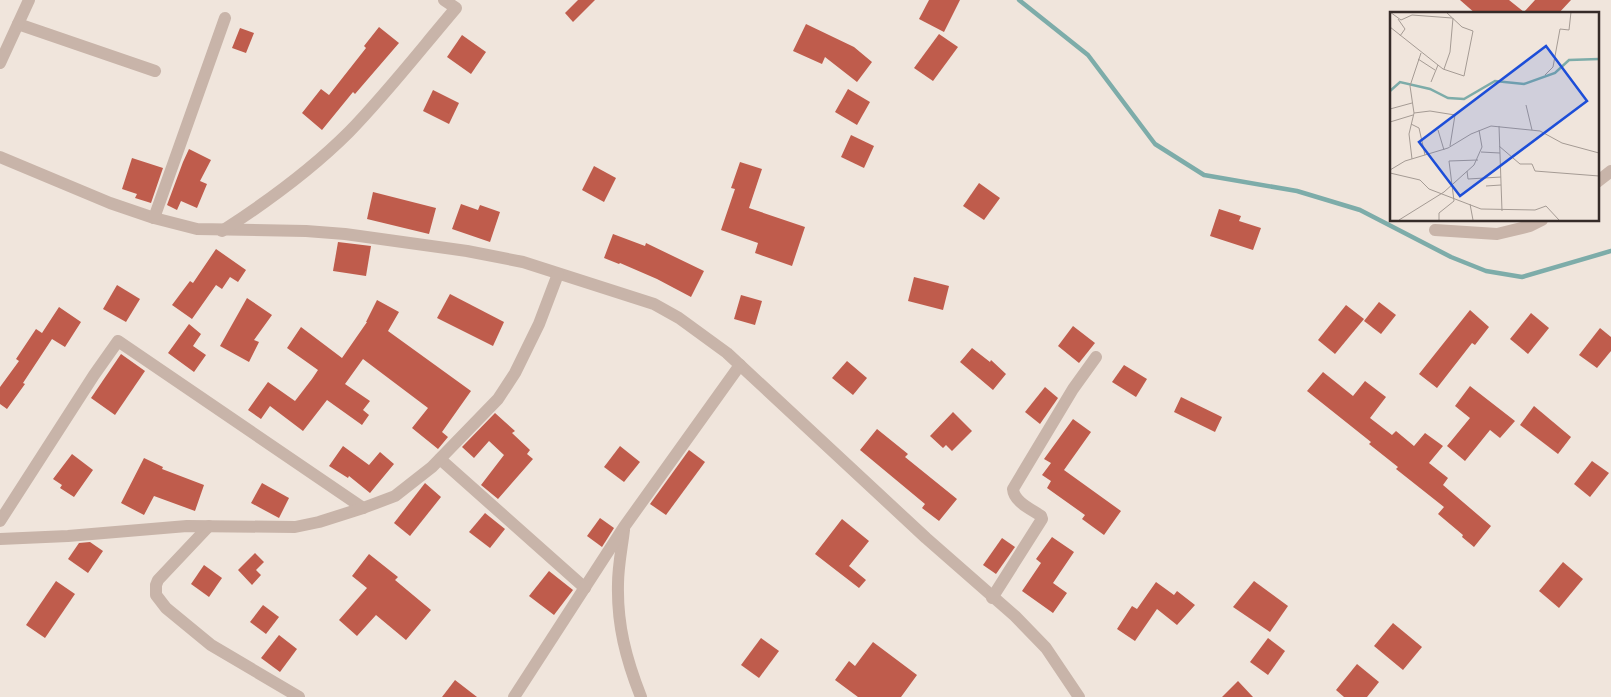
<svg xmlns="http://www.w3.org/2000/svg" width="1611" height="697" viewBox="0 0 1611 697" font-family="Ubuntu,sans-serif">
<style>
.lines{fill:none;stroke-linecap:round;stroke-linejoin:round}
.stream{stroke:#7daca9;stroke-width:4.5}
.building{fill:#bf5c4c}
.minor{stroke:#c8b4a9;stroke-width:12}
.inset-river{fill:none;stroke:#7daca9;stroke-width:2.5}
.inset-road{fill:none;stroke:#a59b94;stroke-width:1}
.view{fill:#1d4ed8;fill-opacity:0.15;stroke:#1d4ed8;stroke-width:2.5}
.inset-edge{fill:none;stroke:#352b28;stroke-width:2.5}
</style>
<rect width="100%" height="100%" fill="#f0e5dc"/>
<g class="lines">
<path class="stream" d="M 1019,0 L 1088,55 L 1155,144 L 1204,175 L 1297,191 L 1360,210 L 1451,257 L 1486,271 L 1522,277 L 1611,251"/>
</g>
<g class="building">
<path d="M 578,0 L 595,0 L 573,22 L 565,13 Z"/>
<path d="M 929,0 L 960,0 L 944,32 L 919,19 Z"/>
<path d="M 1460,0 L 1509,0 L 1524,12 L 1535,0 L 1571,0 L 1558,14 L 1476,14 Z"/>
<path d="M 806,24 L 854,47 L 872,62 L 857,82 L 825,57 L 822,64 L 793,51 Z"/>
<path d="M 379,27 L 399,43 L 355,94 L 353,92 L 322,130 L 302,113 L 321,89 L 329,95 L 366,48 L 364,46 Z"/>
<path d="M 240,28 L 254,33 L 246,53 L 232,48 Z"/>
<path d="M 939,34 L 958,47 L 933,81 L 914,68 Z"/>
<path d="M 462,35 L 486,52 L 471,74 L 447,57 Z"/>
<path d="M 848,89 L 870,102 L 857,125 L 835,112 Z"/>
<path d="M 433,90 L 459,103 L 449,124 L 423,111 Z"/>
<path d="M 851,135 L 874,146 L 864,168 L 841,157 Z"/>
<path d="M 189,149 L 211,160 L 200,181 L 207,184 L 197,208 L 181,201 L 177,210 L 167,205 L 183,162 Z"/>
<path d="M 132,158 L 163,168 L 151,203 L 135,198 L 137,194 L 122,189 Z"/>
<path d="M 740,162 L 762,169 L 749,208 L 805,227 L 792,266 L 755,253 L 758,243 L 721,230 L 735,189 L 731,188 Z"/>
<path d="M 594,166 L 616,178 L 604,202 L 582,190 Z"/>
<path d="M 979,183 L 1000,198 L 984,220 L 963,206 Z"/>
<path d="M 373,192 L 436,208 L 429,234 L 367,219 Z"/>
<path d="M 461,204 L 478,210 L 480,205 L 500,212 L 490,242 L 452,229 Z"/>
<path d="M 1219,209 L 1241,216 L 1239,221 L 1261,228 L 1253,250 L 1210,236 Z"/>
<path d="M 613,234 L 645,246 L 646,243 L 704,271 L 691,297 L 657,279 L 620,263 L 619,264 L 604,258 Z"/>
<path d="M 338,242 L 371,246 L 366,276 L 333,271 Z"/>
<path d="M 216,249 L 246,270 L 238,282 L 230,277 L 222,289 L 216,285 L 192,319 L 172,305 L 190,281 L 193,283 Z"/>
<path d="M 914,277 L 949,286 L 943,310 L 908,301 Z"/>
<path d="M 117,285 L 140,299 L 126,322 L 103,309 Z"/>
<path d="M 450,294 L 504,322 L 493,346 L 437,318 Z"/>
<path d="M 741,295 L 762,301 L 755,325 L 734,319 Z"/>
<path d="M 247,298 L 272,315 L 254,340 L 259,342 L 249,362 L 220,346 Z"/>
<path d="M 377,300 L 399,312 L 388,331 L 471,391 L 442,432 L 448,437 L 438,449 L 412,428 L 428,408 L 363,359 L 345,384 L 370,401 L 363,410 L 369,415 L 362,425 L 327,400 L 303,431 L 270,406 L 261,419 L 248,410 L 268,382 L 295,401 L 312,379 L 318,370 L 287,348 L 301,327 L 342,358 L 367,322 L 366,322 Z"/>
<path d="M 1379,302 L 1396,315 L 1381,334 L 1364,321 Z"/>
<path d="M 1346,305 L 1364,319 L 1335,354 L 1318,340 Z"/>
<path d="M 59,307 L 81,322 L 65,347 L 52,339 L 23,383 L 25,384 L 7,409 L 0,404 L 0,387 L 19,361 L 16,359 L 36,329 L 42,333 Z"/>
<path d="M 1470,310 L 1489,327 L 1475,345 L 1472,343 L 1437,388 L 1419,374 Z"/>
<path d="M 1531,313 L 1549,328 L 1528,354 L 1510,339 Z"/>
<path d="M 189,324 L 201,334 L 193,346 L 206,355 L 194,372 L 168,353 Z"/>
<path d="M 1073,326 L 1095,343 L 1079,363 L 1058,346 Z"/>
<path d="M 1600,328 L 1611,337 L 1611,351 L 1597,368 L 1579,355 Z"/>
<path d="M 972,348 L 990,362 L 991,360 L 1006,374 L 993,390 L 960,362 Z"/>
<path d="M 121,354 L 145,371 L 115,415 L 91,398 Z"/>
<path d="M 847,361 L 867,378 L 853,395 L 832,378 Z"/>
<path d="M 1124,365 L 1147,379 L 1136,397 L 1112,382 Z"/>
<path d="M 1323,372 L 1353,396 L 1365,381 L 1386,397 L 1370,418 L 1392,435 L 1396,431 L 1414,446 L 1425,433 L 1443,446 L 1429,463 L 1448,478 L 1443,485 L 1491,526 L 1474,547 L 1462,537 L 1463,535 L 1438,514 L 1444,507 L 1396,469 L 1398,467 L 1369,444 L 1371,442 L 1307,391 Z"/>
<path d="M 1470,386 L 1515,421 L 1500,438 L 1490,430 L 1465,461 L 1447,446 L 1470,418 L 1455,406 Z"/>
<path d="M 1045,387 L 1058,398 L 1040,424 L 1025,412 Z"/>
<path d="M 1181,397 L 1222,417 L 1215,432 L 1174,412 Z"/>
<path d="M 1534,406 L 1571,437 L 1558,454 L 1520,425 Z"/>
<path d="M 953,412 L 972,431 L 952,451 L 946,445 L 943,448 L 930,436 Z"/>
<path d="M 495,413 L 515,431 L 512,433 L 530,450 L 527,454 L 533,459 L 498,499 L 481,485 L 504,455 L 489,441 L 474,458 L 462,447 Z"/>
<path d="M 1073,419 L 1091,432 L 1064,470 L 1121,511 L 1104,535 L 1082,519 L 1085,515 L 1047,488 L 1051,481 L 1042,475 L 1051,463 L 1044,459 Z"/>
<path d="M 877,429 L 908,454 L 905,457 L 957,499 L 939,521 L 922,508 L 925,504 L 860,450 Z"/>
<path d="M 343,446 L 369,465 L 380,452 L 394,464 L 370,493 L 349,476 L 348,478 L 329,466 Z"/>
<path d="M 620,446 L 640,462 L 624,482 L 604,467 Z"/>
<path d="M 689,450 L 705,462 L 666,515 L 650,504 Z"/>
<path d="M 72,454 L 93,470 L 74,497 L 60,488 L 62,485 L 53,479 Z"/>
<path d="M 144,458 L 163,467 L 162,469 L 204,485 L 195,511 L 154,496 L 144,515 L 121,503 Z"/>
<path d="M 1592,461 L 1609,473 L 1590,497 L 1574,484 Z"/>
<path d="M 262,483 L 289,498 L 279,518 L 251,503 Z"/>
<path d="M 425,483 L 441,497 L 410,536 L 394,523 Z"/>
<path d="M 485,513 L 505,529 L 490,548 L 469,532 Z"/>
<path d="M 600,518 L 614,528 L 602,547 L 587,536 Z"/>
<path d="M 842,519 L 869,541 L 849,566 L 866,580 L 859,588 L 815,554 Z"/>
<path d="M 1052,537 L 1074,552 L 1053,583 L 1067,593 L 1053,613 L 1022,591 L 1041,563 L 1036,559 Z"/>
<path d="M 1002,538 L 1015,547 L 996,574 L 983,565 Z"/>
<path d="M 90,542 L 103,551 L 88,573 L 68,559 L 79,543 Z"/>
<path d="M 255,553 L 264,562 L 256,570 L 261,575 L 252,585 L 238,570 Z"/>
<path d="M 369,554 L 398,577 L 395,580 L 431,610 L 406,640 L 376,615 L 357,636 L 339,620 L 367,588 L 352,576 Z"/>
<path d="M 1563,562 L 1583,579 L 1559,608 L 1539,591 Z"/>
<path d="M 204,565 L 222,578 L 209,597 L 191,584 Z"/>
<path d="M 549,571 L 573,590 L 554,615 L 529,596 Z"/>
<path d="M 56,581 L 75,594 L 45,638 L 26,625 Z"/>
<path d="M 1254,581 L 1288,606 L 1270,632 L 1233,607 Z"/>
<path d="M 1156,582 L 1174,595 L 1177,591 L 1195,605 L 1177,625 L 1157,609 L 1135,641 L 1117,629 L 1132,606 L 1137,609 Z"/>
<path d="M 263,605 L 279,617 L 266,634 L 250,622 Z"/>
<path d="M 1393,623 L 1422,647 L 1403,670 L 1374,646 Z"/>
<path d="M 279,635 L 297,649 L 280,672 L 261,658 Z"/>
<path d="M 761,638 L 779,651 L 759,678 L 741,665 Z"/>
<path d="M 1268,638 L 1285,651 L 1268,675 L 1250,662 Z"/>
<path d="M 873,642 L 917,675 L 901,697 L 858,697 L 835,680 L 849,661 L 855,666 Z"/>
<path d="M 1357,664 L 1379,682 L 1367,697 L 1344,697 L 1336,690 Z"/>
<path d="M 455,680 L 477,697 L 442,697 Z"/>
<path d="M 1238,681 L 1253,697 L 1222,697 Z"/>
</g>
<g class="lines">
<g class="minor">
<path d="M 18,24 L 155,71"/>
<path d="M 0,63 L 29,0"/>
<path d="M 0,157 L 110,203 L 154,218 L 197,229 L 306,231 L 345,234 L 467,251 L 523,262 L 654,304 L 679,318 L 727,353 L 926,538 L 1015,616 L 1046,648 L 1079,697"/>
<path d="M 1597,182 L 1611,171"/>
<path d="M 154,218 L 225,18"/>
<path d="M 1435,230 L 1497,234 L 1530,226 L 1542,220"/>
<path d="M 222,231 C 267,202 311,170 349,132 C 387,93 421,49 456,8 L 444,0"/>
<path d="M 440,459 L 585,588"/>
<path d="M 0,521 L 94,375 L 118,341 L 363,508"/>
<path d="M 209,526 L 158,580 L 156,585 L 156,595 L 166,608 L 211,645 L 299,697"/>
<path d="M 624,530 C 622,547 618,566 618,584 C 617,625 626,659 641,697"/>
<path d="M 0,539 L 68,536 L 187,526 L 295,527 L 319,522 L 363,508 L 395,496 L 432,467 L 498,399 L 515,373 L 539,324 L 558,274"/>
<path d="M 992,598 L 1042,519 L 1041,516 C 1031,509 1014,502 1013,489 L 1073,389 L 1096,357"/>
<path d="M 514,697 L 624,527 L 740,365"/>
</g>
</g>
<g transform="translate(1390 12)">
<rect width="209" height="209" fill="#f0e5dc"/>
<path class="inset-river" d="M 0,79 L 10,70 L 40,77 L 58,86 L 74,87 L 105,69 L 134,72 L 165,61 L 179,48 L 209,47"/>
<path class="inset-road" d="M 0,0 L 11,8 L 22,3 L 62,6M 8,7 L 15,17 L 10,24M 0,15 L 53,57 L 74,64 L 83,19 L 72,15 L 56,0M 28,47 L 45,58M 54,57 L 60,40 L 63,6M 155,63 L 163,55 L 170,17 L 179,18 L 181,0M 41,70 L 48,53M 136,93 L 142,118M 0,97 L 22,91M 24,101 L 40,99 L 65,103 L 60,134M 0,110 L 23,103M 21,112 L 29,116 L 35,143M 109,114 L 112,199M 48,118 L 54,138M 109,134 L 130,152 L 142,152 L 145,159 L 209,164M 91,140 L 110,141M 22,147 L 19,122 L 24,101 L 20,74 L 31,41M 0,158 L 15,149 L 58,136 L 81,122 L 101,114 L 150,119 L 172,131 L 209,141M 77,159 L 78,167 L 111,165M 0,161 L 30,168 L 39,177 L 91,197 L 145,198 L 156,194 L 169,208M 96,174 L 111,173M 80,192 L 83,208M 9,208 L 54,180 L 84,153 L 92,135 L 89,118M 49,208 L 49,201 L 64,189 L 59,149 L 88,148"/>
<path class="view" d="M 156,34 L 197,89 L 70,184 L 29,130 Z"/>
<rect width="209" height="209" class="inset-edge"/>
</g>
</svg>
